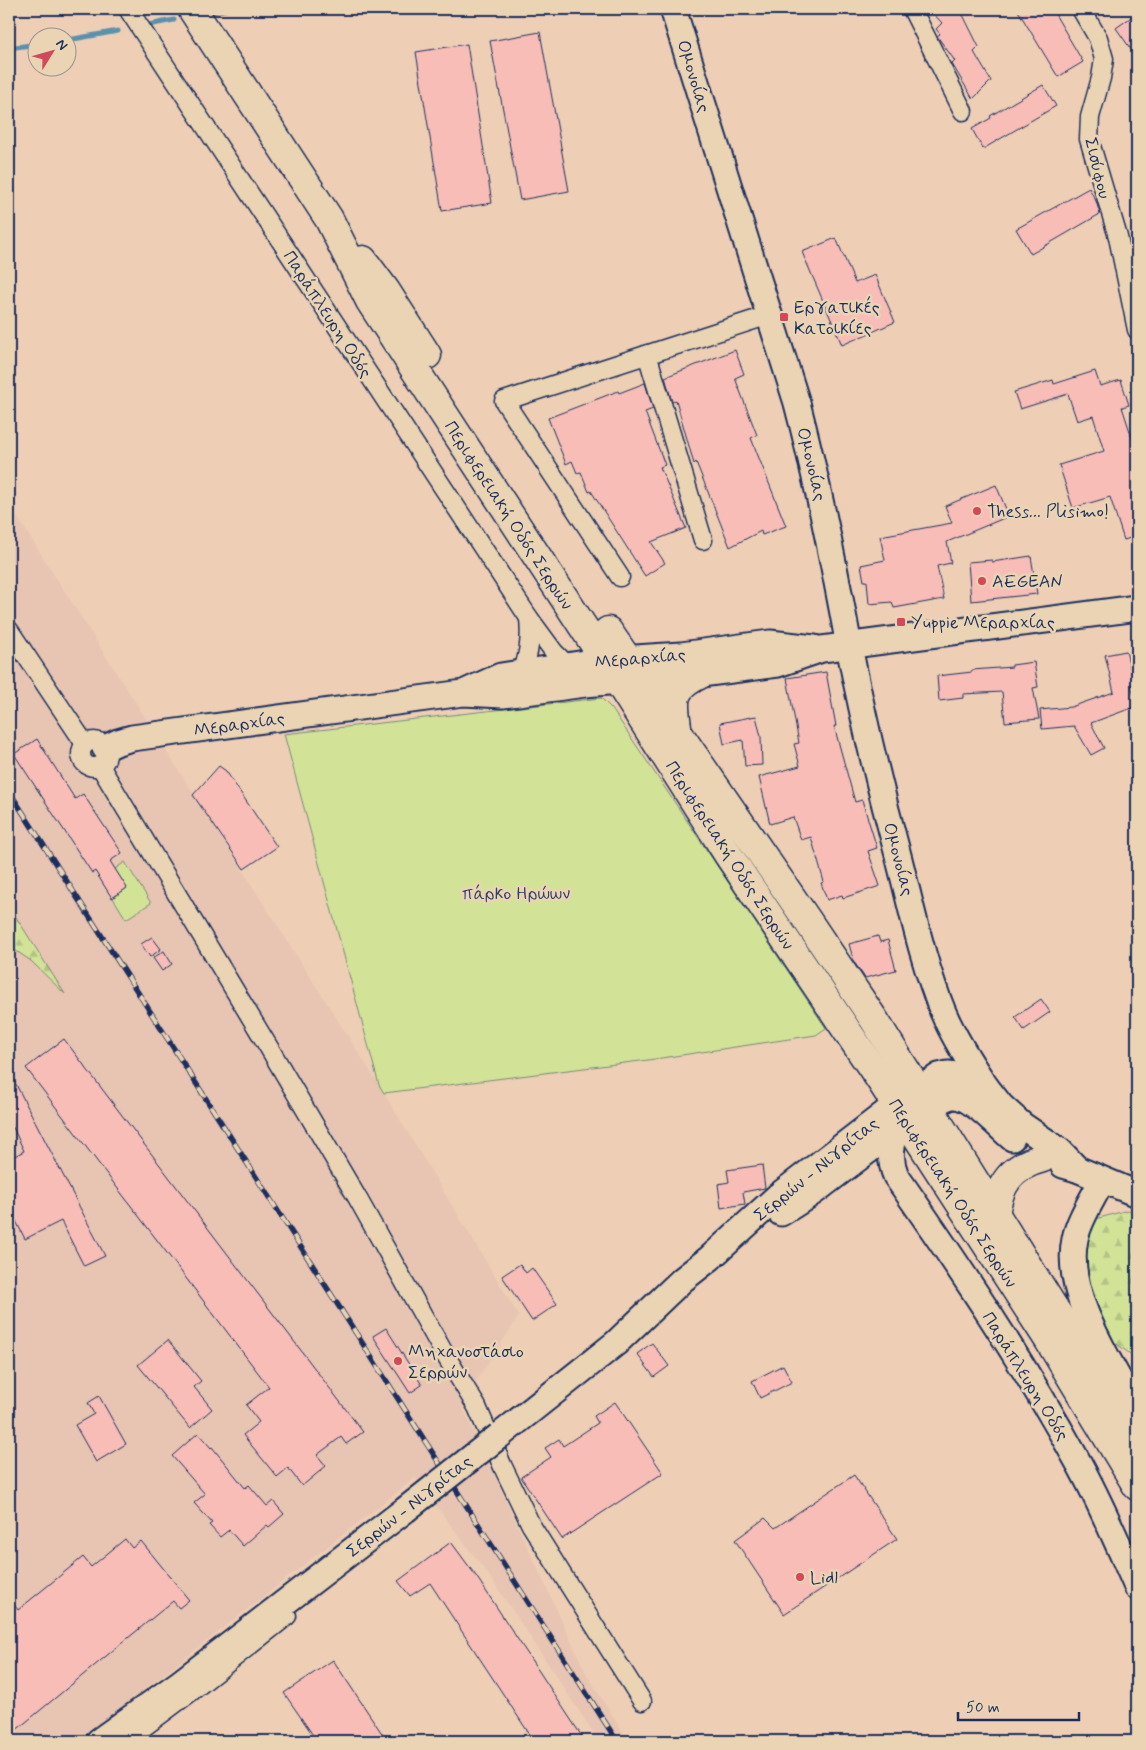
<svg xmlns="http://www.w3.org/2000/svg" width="1146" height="1750" viewBox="0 0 1146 1750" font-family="Mynerve,sans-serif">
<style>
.built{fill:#e8c4b2}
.forest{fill:url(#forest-firs);stroke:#76897a}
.park{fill:#d2e397;stroke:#76897a}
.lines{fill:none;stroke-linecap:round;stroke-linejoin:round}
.stream{stroke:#5b91ae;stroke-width:5}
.building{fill:#f9bdb8;stroke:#1b2f5e}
.street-casing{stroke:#1b2f5e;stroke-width:21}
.secondary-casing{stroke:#1b2f5e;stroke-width:29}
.primary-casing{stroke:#1b2f5e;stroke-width:31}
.street{stroke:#ebd4b4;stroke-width:18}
.secondary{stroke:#ebd4b4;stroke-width:25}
.primary{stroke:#ebd4b4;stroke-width:28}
.rail-casing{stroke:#1b2f5e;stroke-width:5.5}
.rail{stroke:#ebd4b4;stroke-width:4;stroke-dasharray:11;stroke-linecap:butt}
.secondary-bridge-casing{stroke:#1b2f5e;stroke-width:29;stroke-linecap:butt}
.secondary-bridge{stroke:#ebd4b4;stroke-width:25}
.poi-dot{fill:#d1495b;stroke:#ebd4b4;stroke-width:2}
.labels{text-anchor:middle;stroke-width:5;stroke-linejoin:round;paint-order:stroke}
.street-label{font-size:18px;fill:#1b2f5e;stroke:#ebd4b4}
.poi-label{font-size:18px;fill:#1b2f5e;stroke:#ebd4b4;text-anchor:start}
.park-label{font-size:18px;fill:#2d4164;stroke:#ebd4b4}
</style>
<defs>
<pattern id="forest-firs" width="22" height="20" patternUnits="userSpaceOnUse" patternTransform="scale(1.25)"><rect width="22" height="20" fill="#d2e397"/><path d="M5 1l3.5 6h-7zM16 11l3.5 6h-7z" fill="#b4c385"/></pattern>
</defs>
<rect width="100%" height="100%" fill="#eecfb5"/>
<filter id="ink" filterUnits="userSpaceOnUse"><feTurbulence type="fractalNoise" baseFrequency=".02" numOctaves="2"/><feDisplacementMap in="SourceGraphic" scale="10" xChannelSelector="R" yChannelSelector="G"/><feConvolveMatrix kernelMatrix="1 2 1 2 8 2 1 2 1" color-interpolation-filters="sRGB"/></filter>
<g filter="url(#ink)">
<path class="built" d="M 9,504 L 379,1085 L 519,1316 L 461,1404 L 586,1673 L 628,1741 L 599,1741 L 491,1578 L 415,1478 L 79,1741 L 9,1741 L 9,988 L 12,985 L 9,983 Z"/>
<g class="forest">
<path d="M 9,906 L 65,994 L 31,961 L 9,946 Z"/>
<path d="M 1128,1210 L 1137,1212 L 1137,1359 L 1113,1341 L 1080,1281 L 1079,1246 L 1092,1220 Z"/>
</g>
<g class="park">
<path d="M 601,698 L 612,709 L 626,730 L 826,1028 L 816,1035 L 648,1060 L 384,1093 L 379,1085 L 284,734 Z"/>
<path d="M 125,862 L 151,903 L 126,919 L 113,898 L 127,888 L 115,869 Z"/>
</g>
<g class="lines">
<g class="stream">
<path d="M 205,13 L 227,9"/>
<path d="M 148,25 L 174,20"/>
<path d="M 68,40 L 118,31"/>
<path d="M 9,48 L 38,44"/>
</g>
</g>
<g class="building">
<path d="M 929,9 L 960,9 L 979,47 L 974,52 L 991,81 L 973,99 L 952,64 L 955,61 L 937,36 L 940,34 L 936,29 L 942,23 Z"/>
<path d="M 1017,9 L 1052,9 L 1083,62 L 1058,77 Z"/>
<path d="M 1137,13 L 1137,58 L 1116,28 Z"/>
<path d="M 540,32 L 569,191 L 520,200 L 490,41 Z"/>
<path d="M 467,44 L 492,203 L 442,211 L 416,52 Z"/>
<path d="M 1043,85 L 1056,106 L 983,149 L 972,129 L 991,118 L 990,116 Z"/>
<path d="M 1089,188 L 1096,201 L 1100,214 L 1031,254 L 1016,229 Z"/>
<path d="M 836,238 L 855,283 L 875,275 L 895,322 L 842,345 L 802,252 Z"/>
<path d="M 735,350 L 744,374 L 735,378 L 757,435 L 751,438 L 786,526 L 762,535 L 761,531 L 730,547 L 696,462 L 694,464 L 676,400 L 672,402 L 665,377 Z"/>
<path d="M 1095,371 L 1100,386 L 1121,380 L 1129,405 L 1122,407 L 1137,453 L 1137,536 L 1124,540 L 1110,497 L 1073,508 L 1059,465 L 1104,451 L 1093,416 L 1077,421 L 1068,394 L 1020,409 L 1014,392 L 1053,380 L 1054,384 Z"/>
<path d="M 645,383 L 653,409 L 645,412 L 665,465 L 660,467 L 686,528 L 651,542 L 665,563 L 645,576 L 591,491 L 589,492 L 581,472 L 577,473 L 572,461 L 566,464 L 548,418 L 618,391 L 619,393 Z"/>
<path d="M 996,485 L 1009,516 L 947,542 L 951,563 L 937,566 L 944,599 L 894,608 L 892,602 L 869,604 L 867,581 L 864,581 L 861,565 L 885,560 L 880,536 L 952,523 L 945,506 Z"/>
<path d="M 1031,556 L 1037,594 L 971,601 L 968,562 L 992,560 L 992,562 Z"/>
<path d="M 1126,651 L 1134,684 L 1131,685 L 1137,706 L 1091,723 L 1104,748 L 1091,755 L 1074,726 L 1042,729 L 1040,710 L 1071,707 L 1114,692 L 1105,655 Z"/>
<path d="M 1034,662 L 1038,687 L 1033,688 L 1039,719 L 1005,722 L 1002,692 L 963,694 L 963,698 L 939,701 L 937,676 L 972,672 L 972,670 L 1012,667 L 1012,665 Z"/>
<path d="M 826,672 L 836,726 L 834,726 L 855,802 L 862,800 L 877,848 L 868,851 L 880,886 L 843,898 L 842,895 L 827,900 L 821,883 L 824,882 L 811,837 L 801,840 L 793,817 L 770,824 L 759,777 L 800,766 L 794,744 L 799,743 L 787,678 Z"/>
<path d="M 756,716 L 761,737 L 762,765 L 745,766 L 743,740 L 724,744 L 720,723 Z"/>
<path d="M 37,739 L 75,799 L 83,794 L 122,853 L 110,861 L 127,888 L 112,898 L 95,871 L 92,873 L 14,754 Z"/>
<path d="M 219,766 L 226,771 L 277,847 L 244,869 L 193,795 Z"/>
<path d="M 878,936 L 880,942 L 888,940 L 896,970 L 865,978 L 854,962 L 849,944 Z"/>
<path d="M 152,937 L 161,949 L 150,957 L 141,944 Z"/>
<path d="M 164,951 L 172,964 L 162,971 L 153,958 Z"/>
<path d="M 1041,999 L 1050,1012 L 1024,1030 L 1015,1017 Z"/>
<path d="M 64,1039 L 363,1432 L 346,1444 L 341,1437 L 317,1455 L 326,1466 L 302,1486 L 288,1468 L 277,1477 L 243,1435 L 259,1422 L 246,1405 L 269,1387 L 26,1068 Z"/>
<path d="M 9,1071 L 105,1256 L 84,1266 L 61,1221 L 25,1239 L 9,1207 L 9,1159 L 24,1151 L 9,1119 Z"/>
<path d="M 762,1165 L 765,1188 L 743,1192 L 745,1204 L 721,1208 L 718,1184 L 729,1182 L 727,1170 Z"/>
<path d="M 520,1264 L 526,1273 L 532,1268 L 557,1304 L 532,1321 L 502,1276 Z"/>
<path d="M 386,1328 L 422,1385 L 410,1393 L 373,1336 Z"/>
<path d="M 168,1340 L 201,1381 L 194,1387 L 212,1409 L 190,1428 L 138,1365 Z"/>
<path d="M 652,1343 L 669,1366 L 654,1377 L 637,1354 Z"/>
<path d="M 783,1365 L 792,1382 L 760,1398 L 752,1381 Z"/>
<path d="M 99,1396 L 126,1444 L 96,1462 L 75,1425 L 94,1414 L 88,1403 Z"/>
<path d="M 615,1402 L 663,1473 L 562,1539 L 521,1477 L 551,1457 L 545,1448 L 559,1439 L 563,1446 L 598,1423 L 594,1416 Z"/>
<path d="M 198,1433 L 211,1448 L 212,1447 L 245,1488 L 249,1485 L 267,1506 L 273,1501 L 284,1514 L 269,1527 L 267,1525 L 243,1546 L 229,1530 L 220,1537 L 209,1525 L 212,1523 L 194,1503 L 205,1494 L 172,1456 Z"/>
<path d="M 854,1475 L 897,1539 L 784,1614 L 735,1540 L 765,1518 L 775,1528 Z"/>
<path d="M 125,1539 L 132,1548 L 141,1541 L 189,1600 L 179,1608 L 173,1601 L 9,1736 L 9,1598 L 18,1610 L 83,1557 L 91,1567 Z"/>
<path d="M 451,1542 L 476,1576 L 585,1741 L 534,1741 L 430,1583 L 410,1596 L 398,1581 Z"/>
<path d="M 333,1660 L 387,1741 L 317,1741 L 284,1693 Z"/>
</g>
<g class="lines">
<g class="street-casing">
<g id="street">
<path d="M 128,9 L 529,618 L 554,652 L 568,666"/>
<path d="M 912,9 L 963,111"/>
<path d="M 1081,9 L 1098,38 L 1104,59 L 1101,78 L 1090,117 L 1089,139 L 1118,237 L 1137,330"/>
<path d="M 647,354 L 703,540"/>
<path d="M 620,577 L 504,401 L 769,315"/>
<path d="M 9,630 L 85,744"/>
<path d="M 522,673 C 529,654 531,639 529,618"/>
<circle cx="94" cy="754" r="13"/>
<path d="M 100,766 L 271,1051 L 358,1199 L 444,1353 L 477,1407 L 503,1467 L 531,1525 L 642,1701"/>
<path d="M 125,1741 L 192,1691 L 287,1616"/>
</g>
</g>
<g class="secondary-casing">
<g id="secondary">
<path d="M 673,9 L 797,403 C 818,483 834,564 849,646 C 863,718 880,789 899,859 C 912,910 923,963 943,1012 C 954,1038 970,1063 986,1087"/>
<path d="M 468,691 L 501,676 L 605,660 L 681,655 L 770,643 L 814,648"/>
<path d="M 105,748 L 118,742 L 132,738 L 463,693 L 503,695 L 585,684 L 701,674 L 778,664 L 822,649 L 1137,608"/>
<path d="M 895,1132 C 891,1148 889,1160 896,1176 C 960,1268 1023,1362 1077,1460 C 1100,1501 1118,1544 1137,1587"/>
<path d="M 1063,1165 L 1077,1169 L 1137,1194"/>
<path d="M 1102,1180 C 1093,1199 1079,1219 1075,1239 C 1063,1295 1113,1365 1137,1413"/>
<path d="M 781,1213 C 794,1205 807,1197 819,1188 C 839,1173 938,1095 955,1096 C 973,1097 998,1127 1012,1138"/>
<path d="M 499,1436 L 616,1343 L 682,1280 L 710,1258 L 778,1196 L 896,1105 L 939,1076 L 948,1074 L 964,1076 L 974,1079 L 986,1087 L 1001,1106 L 1022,1125 L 1060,1151 L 1077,1169"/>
<path d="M 99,1741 L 180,1683 L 405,1510"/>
</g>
</g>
<g class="primary-casing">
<g id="primary">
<path d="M 192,9 L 329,219 L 370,301 L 595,645 L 729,856 L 879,1078 L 1048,1339 L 1137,1486"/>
<path d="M 363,260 L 386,291 L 427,355"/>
<path d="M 608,631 L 805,917 L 875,1021 L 1067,1329 L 1130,1439"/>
<path d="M 678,734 C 674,701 668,690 701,674"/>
<path d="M 995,1215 C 999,1183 1012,1166 1043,1158"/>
</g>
</g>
<use href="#street" class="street"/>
<use href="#secondary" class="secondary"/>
<use href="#primary" class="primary"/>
<g class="rail-casing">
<path id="rail" d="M 9,791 L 617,1741"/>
</g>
<use href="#rail" class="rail"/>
<g class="secondary-bridge-casing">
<path id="secondary-bridge" d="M 405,1510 L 499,1436"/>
</g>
<use href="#secondary-bridge" class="secondary-bridge"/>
</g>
</g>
<g class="poi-dot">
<rect x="779" y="312" width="10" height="10" rx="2.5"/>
<circle cx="977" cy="511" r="5"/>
<circle cx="982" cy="581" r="5"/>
<rect x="896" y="617" width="10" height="10" rx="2.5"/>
<circle cx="398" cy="1361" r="5"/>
<circle cx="800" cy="1577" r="5"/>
</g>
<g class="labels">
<g class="street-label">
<text transform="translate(694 76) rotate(73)" y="6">Ομονοίας</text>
<text transform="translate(1098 168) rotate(76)" y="6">Σισύφου</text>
<text transform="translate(328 314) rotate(57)" y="6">Παράπλευρη Οδός</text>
<text transform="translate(812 464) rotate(76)" y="6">Ομονοίας</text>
<text transform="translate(509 515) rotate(57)" y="6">Περιφερειακή Οδός Σερρών</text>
<text transform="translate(640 658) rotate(-5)" y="6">Μεραρχίας</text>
<text transform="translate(239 724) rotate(-8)" y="6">Μεραρχίας</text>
<text transform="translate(730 855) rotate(57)" y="6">Περιφερειακή Οδός Σερρών</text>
<text transform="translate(899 859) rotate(75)" y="6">Ομονοίας</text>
<text transform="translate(816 1169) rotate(-39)" y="6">Σερρών - Νιγρίτας</text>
<text transform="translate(953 1193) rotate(57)" y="6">Περιφερειακή Οδός Σερρών</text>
<text transform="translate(1026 1376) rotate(58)" y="6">Παράπλευρη Οδός</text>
<text transform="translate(409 1506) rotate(-38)" y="6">Σερρών - Νιγρίτας</text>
</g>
<g class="poi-label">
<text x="794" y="313">Εργατικές<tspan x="794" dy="21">Κατοικίες</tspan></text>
<text x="987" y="517">Thess… Plisimo!</text>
<text x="992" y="587">AEGEAN</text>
<text x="911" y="628">Yuppie Μεραρχίας</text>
<text x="408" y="1357">Μηχανοστάσιο<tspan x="408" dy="21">Σερρών</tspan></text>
<text x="810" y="1583">Lidl</text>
</g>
<g class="park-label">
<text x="516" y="899">πάρκο Ηρώων</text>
</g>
</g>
<rect width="1146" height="1750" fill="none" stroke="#ebd4b4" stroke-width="30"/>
<rect x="15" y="15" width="1116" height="1720" fill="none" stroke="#1b2f5e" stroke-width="2" filter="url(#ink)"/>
<g transform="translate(52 52) rotate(53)"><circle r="24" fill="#ebd4b4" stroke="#989292"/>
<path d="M0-4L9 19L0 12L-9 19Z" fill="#d1495b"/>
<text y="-8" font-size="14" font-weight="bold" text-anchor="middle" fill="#1b2f5e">N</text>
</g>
<path d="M958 1712v8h121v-8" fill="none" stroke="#1b2f5e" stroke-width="2.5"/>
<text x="966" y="1712" font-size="15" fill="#1b2f5e" stroke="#ebd4b4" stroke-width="4" paint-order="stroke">50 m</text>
</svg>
